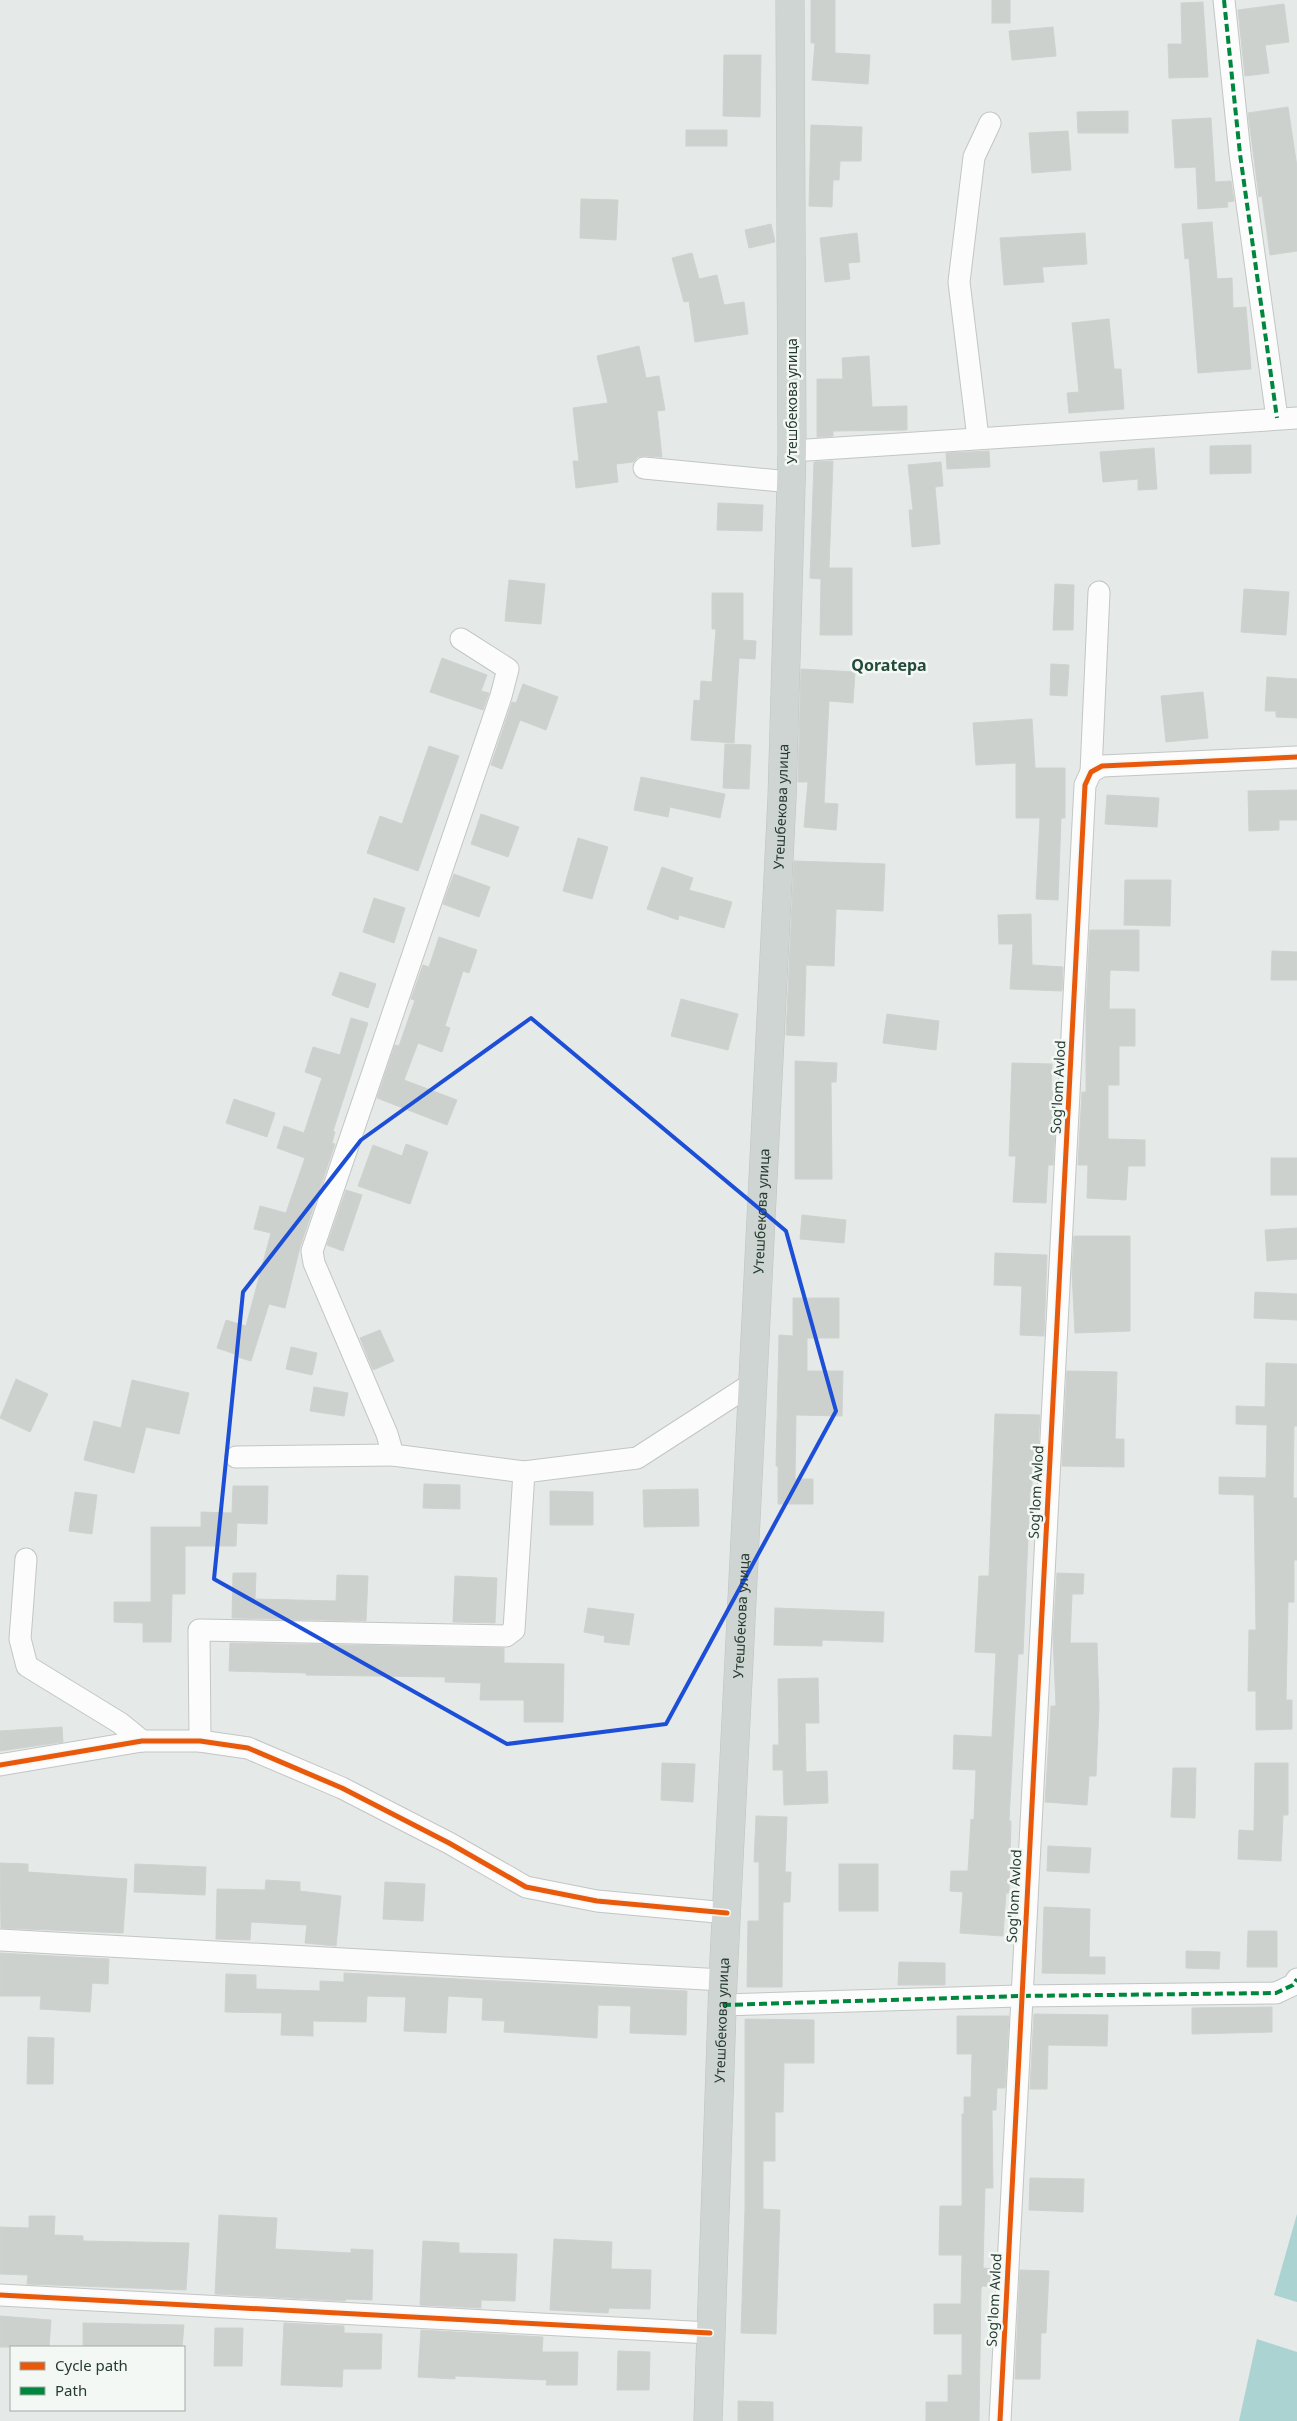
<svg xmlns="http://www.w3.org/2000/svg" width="1297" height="2421" viewBox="0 0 1297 2421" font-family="'Noto Sans',sans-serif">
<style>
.water{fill:#abd3d1}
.building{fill:#ccd1ce;stroke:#ced2d0}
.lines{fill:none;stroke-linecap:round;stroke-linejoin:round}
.minor-casing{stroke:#c2c6c4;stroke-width:23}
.major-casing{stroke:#bdc5c1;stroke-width:29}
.minor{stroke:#fbfcfb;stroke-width:21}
.major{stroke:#cfd5d2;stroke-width:28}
.quiet{stroke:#00873e;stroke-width:4;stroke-dasharray:8 4;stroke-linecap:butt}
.cycleway-casing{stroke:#f4f8f5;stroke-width:8}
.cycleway{stroke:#e8590c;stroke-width:5}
.marked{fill:none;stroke:#1d4ed8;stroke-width:4;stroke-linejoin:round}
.labels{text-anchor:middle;stroke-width:5;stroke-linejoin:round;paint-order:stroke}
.street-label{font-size:14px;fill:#253b31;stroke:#f4f8f5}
.quarter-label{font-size:16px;font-weight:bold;fill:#244a3a;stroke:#f4f8f5}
</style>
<rect width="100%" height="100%" fill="#e5e9e7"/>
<g class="water">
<path d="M 1297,2214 L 1297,2302 L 1274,2295 Z"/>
<path d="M 1257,2339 L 1297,2352 L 1297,2421 L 1239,2421 Z"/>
</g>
<g class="building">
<path d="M 811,0 L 835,0 L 835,53 L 870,55 L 868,84 L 812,80 L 815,43 L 811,43 Z"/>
<rect x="992" y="0" width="18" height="23"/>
<path d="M 1203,2 L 1208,77 L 1169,78 L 1168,44 L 1182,44 L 1181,3 Z"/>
<path d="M 1284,4 L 1289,42 L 1265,45 L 1269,73 L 1245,76 L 1238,10 Z"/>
<path d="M 1053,27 L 1056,56 L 1012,60 L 1009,31 Z"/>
<path d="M 724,55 L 761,55 L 760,117 L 723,116 Z"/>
<path d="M 1288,107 L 1297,167 L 1297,251 L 1270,255 L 1262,196 L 1259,197 L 1248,113 Z"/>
<path d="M 1128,111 L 1128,133 L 1078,133 L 1077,112 Z"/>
<path d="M 1211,118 L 1215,182 L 1231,181 L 1234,201 L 1227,202 L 1228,207 L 1198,209 L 1196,167 L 1175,168 L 1172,120 Z"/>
<path d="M 811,125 L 862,127 L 861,161 L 840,161 L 839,180 L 833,180 L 832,207 L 809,206 Z"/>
<rect x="686" y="130" width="41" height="16"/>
<path d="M 1068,131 L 1071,170 L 1032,173 L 1029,133 Z"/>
<path d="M 581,199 L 618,200 L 616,240 L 580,238 Z"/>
<path d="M 1212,222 L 1217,279 L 1232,278 L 1233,308 L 1246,307 L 1251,369 L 1198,373 L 1189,258 L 1185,259 L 1182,224 Z"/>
<path d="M 771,224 L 775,242 L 749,248 L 745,230 Z"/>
<path d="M 857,233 L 860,262 L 848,263 L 850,279 L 825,282 L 820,238 Z"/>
<path d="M 1085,233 L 1087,264 L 1042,267 L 1044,282 L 1004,285 L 1000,238 Z"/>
<path d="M 692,253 L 699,279 L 717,275 L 724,305 L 744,302 L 748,334 L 695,342 L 689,301 L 684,302 L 672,258 Z"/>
<path d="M 1109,319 L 1114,369 L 1121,369 L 1124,409 L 1069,413 L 1067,393 L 1079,392 L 1072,323 Z"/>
<path d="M 639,346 L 646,378 L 659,376 L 665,410 L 657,411 L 662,457 L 645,456 L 638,457 L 633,462 L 616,464 L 618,482 L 576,488 L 573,461 L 579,461 L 573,408 L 608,403 L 597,356 Z"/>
<path d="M 869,356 L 872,407 L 907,406 L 907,430 L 833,431 L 833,436 L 817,437 L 817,379 L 843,379 L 842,358 Z"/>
<path d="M 1251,445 L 1251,473 L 1210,474 L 1210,446 Z"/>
<path d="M 1154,448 L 1157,489 L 1138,490 L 1138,479 L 1103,482 L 1100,452 Z"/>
<path d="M 989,451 L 990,467 L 947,469 L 946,453 Z"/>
<path d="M 833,461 L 829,568 L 852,568 L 852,635 L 820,635 L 821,579 L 810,578 L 814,462 Z"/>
<path d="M 941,462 L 943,486 L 935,487 L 940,544 L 912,547 L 909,510 L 913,510 L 908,465 Z"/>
<path d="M 718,503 L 763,505 L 762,531 L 717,530 Z"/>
<path d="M 509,580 L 545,584 L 541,624 L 505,621 Z"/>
<path d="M 1055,584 L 1074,585 L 1073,630 L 1053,630 Z"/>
<path d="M 1244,589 L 1289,592 L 1286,635 L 1241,632 Z"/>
<path d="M 712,593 L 743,593 L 743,640 L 756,641 L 755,659 L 739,658 L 734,743 L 691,740 L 694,700 L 700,701 L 701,681 L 712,682 L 716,629 L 712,629 Z"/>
<path d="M 442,658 L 487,675 L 481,691 L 489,693 L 483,710 L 430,692 Z"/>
<path d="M 1051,664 L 1069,665 L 1067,696 L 1050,695 Z"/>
<path d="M 801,669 L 855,672 L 853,703 L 829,701 L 824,803 L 838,804 L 836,830 L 804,827 L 808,782 L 798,782 Z"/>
<path d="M 1267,677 L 1297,679 L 1297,718 L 1276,717 L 1276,711 L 1265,711 Z"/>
<path d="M 523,684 L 558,697 L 546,730 L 520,720 L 502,769 L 491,765 L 512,702 L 516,703 Z"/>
<path d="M 1203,692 L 1208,738 L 1166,742 L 1161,696 Z"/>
<path d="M 1032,719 L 1035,768 L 1065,768 L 1065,818 L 1061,818 L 1058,900 L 1036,899 L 1040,818 L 1016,818 L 1016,763 L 976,765 L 973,723 Z"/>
<path d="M 725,744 L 751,745 L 749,789 L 723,788 Z"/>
<path d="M 429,746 L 459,756 L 418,871 L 367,853 L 380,816 L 402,824 Z"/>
<path d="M 641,777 L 725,794 L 720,818 L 670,807 L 668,817 L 634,810 Z"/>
<path d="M 1297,790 L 1297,820 L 1279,820 L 1279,830 L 1249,831 L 1248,791 Z"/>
<path d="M 1107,795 L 1159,798 L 1157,827 L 1105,824 Z"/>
<path d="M 481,814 L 519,827 L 508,857 L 471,844 Z"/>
<path d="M 578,838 L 608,847 L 592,899 L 563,891 Z"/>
<path d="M 794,861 L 885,864 L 883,911 L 836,909 L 834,966 L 806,965 L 804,1036 L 786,1035 Z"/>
<path d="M 662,867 L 693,878 L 689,890 L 732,902 L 724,928 L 679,915 L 678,920 L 647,909 Z"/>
<path d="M 454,874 L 490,887 L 479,917 L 443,904 Z"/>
<path d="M 1125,880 L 1171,880 L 1170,926 L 1124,925 Z"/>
<path d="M 374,898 L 405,908 L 394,943 L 363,932 Z"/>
<path d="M 1031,914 L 1032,965 L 1063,967 L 1062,991 L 1010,989 L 1013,944 L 999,944 L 998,915 Z"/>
<path d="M 1090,930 L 1139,930 L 1139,971 L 1110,970 L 1109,1009 L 1135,1009 L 1135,1046 L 1119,1046 L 1119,1085 L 1108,1085 L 1108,1139 L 1145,1140 L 1145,1166 L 1128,1166 L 1126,1200 L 1087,1198 L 1088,1165 L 1078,1165 L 1082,1092 L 1086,1092 L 1086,1007 Z"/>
<path d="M 439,937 L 477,950 L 469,973 L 463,971 L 445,1026 L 450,1028 L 442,1052 L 418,1043 L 404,1080 L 457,1100 L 447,1125 L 377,1098 L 395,1045 L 399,1046 L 415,1000 L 411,999 L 423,965 L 429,967 Z"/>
<path d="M 1272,951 L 1297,952 L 1297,980 L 1271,980 Z"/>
<path d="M 340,972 L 376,984 L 368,1008 L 332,995 Z"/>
<path d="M 681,999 L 738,1014 L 728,1050 L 671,1036 Z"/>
<path d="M 887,1014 L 939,1021 L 936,1050 L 883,1043 Z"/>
<path d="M 351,1018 L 368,1023 L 333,1131 L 335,1132 L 332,1143 L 335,1144 L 300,1247 L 285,1308 L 269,1304 L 251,1361 L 238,1357 L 238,1355 L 217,1348 L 226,1320 L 246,1326 L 271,1233 L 254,1229 L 260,1206 L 286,1213 L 305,1158 L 277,1148 L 284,1126 L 304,1133 L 322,1078 L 305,1072 L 313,1047 L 340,1055 Z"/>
<path d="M 795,1061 L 837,1063 L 836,1082 L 831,1082 L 832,1179 L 795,1179 Z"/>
<path d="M 1012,1063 L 1052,1064 L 1051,1091 L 1057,1091 L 1053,1165 L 1048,1165 L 1046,1203 L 1013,1202 L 1016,1156 L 1009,1156 Z"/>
<path d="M 234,1099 L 275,1113 L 267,1137 L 226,1123 Z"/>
<path d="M 406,1144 L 428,1152 L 410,1204 L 358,1186 L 373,1145 L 402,1156 Z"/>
<rect x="1271" y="1158" width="26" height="37"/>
<path d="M 346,1190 L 362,1195 L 343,1251 L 327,1245 Z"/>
<path d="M 802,1215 L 846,1220 L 844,1243 L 800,1239 Z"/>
<path d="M 1297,1228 L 1297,1259 L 1267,1261 L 1265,1230 Z"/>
<path d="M 1074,1236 L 1130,1236 L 1130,1331 L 1075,1333 L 1072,1272 Z"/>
<path d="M 995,1253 L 1047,1255 L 1044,1336 L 1020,1335 L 1022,1286 L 994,1285 Z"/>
<path d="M 1255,1292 L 1297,1294 L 1297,1320 L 1254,1318 Z"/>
<path d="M 793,1298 L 839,1298 L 839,1338 L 807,1338 L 807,1371 L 843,1371 L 842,1416 L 796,1415 L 795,1479 L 813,1479 L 813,1504 L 778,1504 L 778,1466 L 776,1466 L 779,1335 L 793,1336 Z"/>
<path d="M 380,1330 L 394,1361 L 373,1370 L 360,1338 Z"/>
<path d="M 291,1347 L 317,1353 L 312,1375 L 286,1369 Z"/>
<path d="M 1266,1363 L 1297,1364 L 1297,1426 L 1294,1426 L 1293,1498 L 1297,1498 L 1297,1560 L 1294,1560 L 1294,1602 L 1288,1602 L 1286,1700 L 1292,1700 L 1292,1729 L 1256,1730 L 1256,1691 L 1248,1691 L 1249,1630 L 1256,1630 L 1254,1495 L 1219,1494 L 1219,1477 L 1266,1478 L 1267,1425 L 1236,1424 L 1236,1406 L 1265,1407 Z"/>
<path d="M 1067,1371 L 1117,1372 L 1115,1439 L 1124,1439 L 1124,1467 L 1062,1466 Z"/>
<path d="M 16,1379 L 48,1394 L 30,1432 L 0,1418 Z"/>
<path d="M 132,1380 L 189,1393 L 179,1434 L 146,1427 L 134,1473 L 84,1460 L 94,1421 L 121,1428 Z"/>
<path d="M 314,1387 L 348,1393 L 344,1416 L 310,1411 Z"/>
<path d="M 995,1414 L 1040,1415 L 1037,1466 L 1032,1466 L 1032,1491 L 1030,1491 L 1023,1654 L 1018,1654 L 1009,1821 L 1011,1821 L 1009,1893 L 1006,1893 L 1003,1936 L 960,1933 L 963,1892 L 950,1891 L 951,1871 L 968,1871 L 971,1819 L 974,1820 L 976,1770 L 953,1769 L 954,1735 L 992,1737 L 996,1653 L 975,1652 L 979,1576 L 989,1576 Z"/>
<path d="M 424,1484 L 460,1485 L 460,1509 L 423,1508 Z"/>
<path d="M 233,1486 L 268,1486 L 267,1524 L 237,1523 L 236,1546 L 185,1546 L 185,1594 L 172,1594 L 171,1642 L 143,1642 L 143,1623 L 114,1622 L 114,1602 L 151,1602 L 151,1527 L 201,1527 L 201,1512 L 232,1513 Z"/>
<path d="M 698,1489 L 699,1526 L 644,1527 L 643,1490 Z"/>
<path d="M 550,1491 L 593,1492 L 593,1525 L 550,1525 Z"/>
<path d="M 75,1492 L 97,1495 L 92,1534 L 69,1531 Z"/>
<path d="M 233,1573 L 256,1573 L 255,1599 L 336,1601 L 337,1575 L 368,1576 L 366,1621 L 232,1618 Z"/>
<path d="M 1057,1573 L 1084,1574 L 1083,1594 L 1072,1594 L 1070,1643 L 1097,1643 L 1099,1707 L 1096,1776 L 1089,1776 L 1087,1805 L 1045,1802 L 1051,1706 L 1056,1706 L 1053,1637 Z"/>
<path d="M 455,1576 L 497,1578 L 495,1623 L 453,1622 Z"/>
<path d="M 588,1608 L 634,1614 L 629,1645 L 604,1642 L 605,1636 L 584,1632 Z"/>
<path d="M 775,1608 L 884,1612 L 883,1642 L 822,1640 L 822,1646 L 774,1645 Z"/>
<path d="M 230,1643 L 504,1648 L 504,1663 L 564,1664 L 563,1722 L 524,1722 L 524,1700 L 480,1700 L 481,1683 L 445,1682 L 445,1677 L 306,1675 L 306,1673 L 229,1671 Z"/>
<path d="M 818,1678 L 819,1723 L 805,1723 L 806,1772 L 827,1771 L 828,1803 L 784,1805 L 783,1770 L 773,1770 L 773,1745 L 779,1745 L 778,1679 Z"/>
<path d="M 62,1727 L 63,1742 L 0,1751 L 0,1731 Z"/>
<path d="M 662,1763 L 695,1764 L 693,1802 L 661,1800 Z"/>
<path d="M 1255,1763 L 1288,1763 L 1288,1815 L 1283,1815 L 1281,1861 L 1238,1859 L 1239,1830 L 1254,1831 Z"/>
<path d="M 1173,1768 L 1196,1768 L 1195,1818 L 1171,1817 Z"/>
<path d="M 756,1816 L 787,1817 L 785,1872 L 791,1872 L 790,1902 L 783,1902 L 782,1987 L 747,1987 L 748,1921 L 759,1921 L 759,1862 L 754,1862 Z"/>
<path d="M 1048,1846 L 1091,1848 L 1089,1873 L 1047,1871 Z"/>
<path d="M 0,1863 L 28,1864 L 28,1872 L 127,1879 L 123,1933 L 1,1928 Z"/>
<path d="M 135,1864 L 206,1867 L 205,1895 L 134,1892 Z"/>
<rect x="839" y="1864" width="39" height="47"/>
<path d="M 266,1880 L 300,1882 L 300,1891 L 341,1896 L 336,1946 L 305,1943 L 307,1925 L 251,1922 L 250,1940 L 216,1939 L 217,1889 L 265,1890 Z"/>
<path d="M 385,1882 L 425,1884 L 423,1921 L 383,1919 Z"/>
<path d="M 1044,1907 L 1090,1909 L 1089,1957 L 1105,1957 L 1105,1974 L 1042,1973 Z"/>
<path d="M 1248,1931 L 1277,1931 L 1277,1967 L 1247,1967 Z"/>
<path d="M 1186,1951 L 1220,1952 L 1219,1969 L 1186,1968 Z"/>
<path d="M 0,1953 L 109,1959 L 108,1984 L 92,1983 L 90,2012 L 40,2009 L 41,1996 L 0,1996 Z"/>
<path d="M 899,1962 L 945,1963 L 945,1985 L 898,1985 Z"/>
<path d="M 344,1973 L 687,1991 L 686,2035 L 630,2033 L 631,2006 L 598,2005 L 597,2038 L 504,2032 L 505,2021 L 482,2020 L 483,1998 L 448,1996 L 446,2033 L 404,2031 L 406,1997 L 367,1996 L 366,2022 L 313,2021 L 313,2036 L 281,2035 L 282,2013 L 225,2012 L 226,1974 L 256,1975 L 256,1989 L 320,1991 L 320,1981 L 344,1982 Z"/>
<path d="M 1272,2007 L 1272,2032 L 1192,2034 L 1192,2008 Z"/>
<path d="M 1034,2014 L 1108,2015 L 1107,2046 L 1048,2045 L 1047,2089 L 1030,2089 Z"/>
<path d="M 957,2016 L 1009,2016 L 1005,2088 L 997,2088 L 996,2110 L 992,2110 L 993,2188 L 985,2188 L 983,2268 L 995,2269 L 994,2287 L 982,2286 L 981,2289 L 979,2421 L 926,2421 L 926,2402 L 948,2402 L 948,2375 L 962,2375 L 962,2334 L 934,2334 L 934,2304 L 961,2304 L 962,2255 L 939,2255 L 940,2206 L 962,2206 L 962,2114 L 964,2114 L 964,2097 L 971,2097 L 972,2054 L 957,2054 Z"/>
<path d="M 745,2019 L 814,2020 L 814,2063 L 784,2063 L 783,2112 L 775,2112 L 775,2161 L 763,2161 L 763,2209 L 780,2210 L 776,2334 L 741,2333 L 745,2209 Z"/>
<path d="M 28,2037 L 54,2038 L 53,2084 L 27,2084 Z"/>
<path d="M 1030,2178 L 1084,2179 L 1083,2212 L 1029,2210 Z"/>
<path d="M 219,2215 L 277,2218 L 275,2249 L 351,2253 L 351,2249 L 373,2250 L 372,2300 L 346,2299 L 345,2301 L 215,2294 Z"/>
<path d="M 29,2216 L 55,2216 L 54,2235 L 83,2236 L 83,2241 L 189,2243 L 186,2290 L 27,2284 L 28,2275 L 0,2274 L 0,2227 L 29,2228 Z"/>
<path d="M 554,2239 L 612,2242 L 611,2269 L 651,2270 L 650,2309 L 609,2308 L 608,2313 L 550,2310 Z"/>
<path d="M 423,2241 L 459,2243 L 459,2253 L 517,2254 L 515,2301 L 481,2300 L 481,2308 L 420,2305 Z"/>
<path d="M 1020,2270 L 1049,2271 L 1046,2333 L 1041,2333 L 1040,2379 L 1015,2379 Z"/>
<path d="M 0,2316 L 51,2320 L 49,2347 L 0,2347 Z"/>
<path d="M 83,2323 L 184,2325 L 182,2347 L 83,2347 Z"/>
<path d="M 284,2323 L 344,2326 L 344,2333 L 382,2334 L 381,2369 L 343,2369 L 342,2387 L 281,2385 Z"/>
<path d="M 215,2328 L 243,2328 L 242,2366 L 214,2366 Z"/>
<path d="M 421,2330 L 543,2337 L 542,2352 L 578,2352 L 577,2385 L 546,2385 L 547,2380 L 455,2376 L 455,2379 L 418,2377 Z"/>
<path d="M 618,2351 L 650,2352 L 649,2390 L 617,2390 Z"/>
<path d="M 738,2401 L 773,2402 L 773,2421 L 738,2421 Z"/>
</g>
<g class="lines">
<g class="minor-casing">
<g id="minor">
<path d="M 1224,0 L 1240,154 L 1277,418"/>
<path d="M 978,438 L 959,282 L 974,157 L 990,123"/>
<path d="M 792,451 L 1297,418"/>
<path d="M 644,468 L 791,482"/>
<path d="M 461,639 L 508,669 L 501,696 L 312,1251 L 314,1263 L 387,1434 L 393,1455 L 524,1472 L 637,1458 L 753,1383"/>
<path d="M 1091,772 L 1099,592"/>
<path d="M 236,1457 L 393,1455"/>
<path d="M 26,1559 L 20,1639 L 27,1666 L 120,1723 L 142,1741"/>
<path d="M 200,1741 L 199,1630 L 506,1636 L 514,1630 L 524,1472"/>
<path d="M 0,1765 L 142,1741 L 200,1741 L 248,1748 L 342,1788 L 449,1843 L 526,1887 L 597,1901 L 727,1913"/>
<path d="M 0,1940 L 723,1980"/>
<path d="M 723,2005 L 1020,1996 L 1276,1993 L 1293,1985 L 1297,1979"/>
<path d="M 0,2295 L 710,2333"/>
<path d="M 1000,2421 L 1085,785 L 1091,772 L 1102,766 L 1297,757"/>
</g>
</g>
<g class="major-casing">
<g id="major">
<path id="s1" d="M 708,2421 L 723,1980 L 782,798 L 792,451 L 790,0"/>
</g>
</g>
<use href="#minor" class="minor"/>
<use href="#major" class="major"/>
<g class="quiet">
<path d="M 1224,0 L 1240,154 L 1277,418"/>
<path d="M 723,2005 L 1020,1996 L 1276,1993 L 1293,1985 L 1297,1979"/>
</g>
<g class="cycleway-casing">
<g id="cycleway">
<path d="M 0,1765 L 142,1741 L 200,1741 L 248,1748 L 342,1788 L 449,1843 L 526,1887 L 597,1901 L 727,1913"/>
<path d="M 0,2295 L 710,2333"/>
<path d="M 1000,2421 L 1085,785 L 1091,772 L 1102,766 L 1297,757"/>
</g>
</g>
<use href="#cycleway" class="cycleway"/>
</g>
<path class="marked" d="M 531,1018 L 786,1231 L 836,1411 L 666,1724 L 507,1744 L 214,1579 L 243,1292 L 361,1140 Z"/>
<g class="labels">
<g class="street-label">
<text transform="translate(792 401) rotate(-90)" y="5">Утешбекова улица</text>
<text dy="5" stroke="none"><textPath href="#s1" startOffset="1616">Утешбекова улица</textPath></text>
<text transform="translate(1058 1087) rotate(-87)" y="5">Sog'lom Avlod</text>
<text dy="5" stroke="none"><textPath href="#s1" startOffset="1211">Утешбекова улица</textPath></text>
<text transform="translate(1036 1492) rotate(-87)" y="5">Sog'lom Avlod</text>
<text dy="5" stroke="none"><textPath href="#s1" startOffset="806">Утешбекова улица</textPath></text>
<text transform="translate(1014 1896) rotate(-87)" y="5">Sog'lom Avlod</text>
<text dy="5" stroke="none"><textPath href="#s1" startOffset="401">Утешбекова улица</textPath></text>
<text transform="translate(994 2300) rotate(-87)" y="5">Sog'lom Avlod</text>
</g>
<g class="quarter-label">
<text x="889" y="671">Qoratepa</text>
</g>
</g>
<rect x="10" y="2346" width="175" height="65" fill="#f4f8f5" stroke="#a1aca7"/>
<rect x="20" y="2362" width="25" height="8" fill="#e8590c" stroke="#a1aca7"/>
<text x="55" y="2371" font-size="15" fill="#253b31">Cycle path</text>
<rect x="20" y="2387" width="25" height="8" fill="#00873e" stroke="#a1aca7"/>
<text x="55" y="2396" font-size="15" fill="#253b31">Path</text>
</svg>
